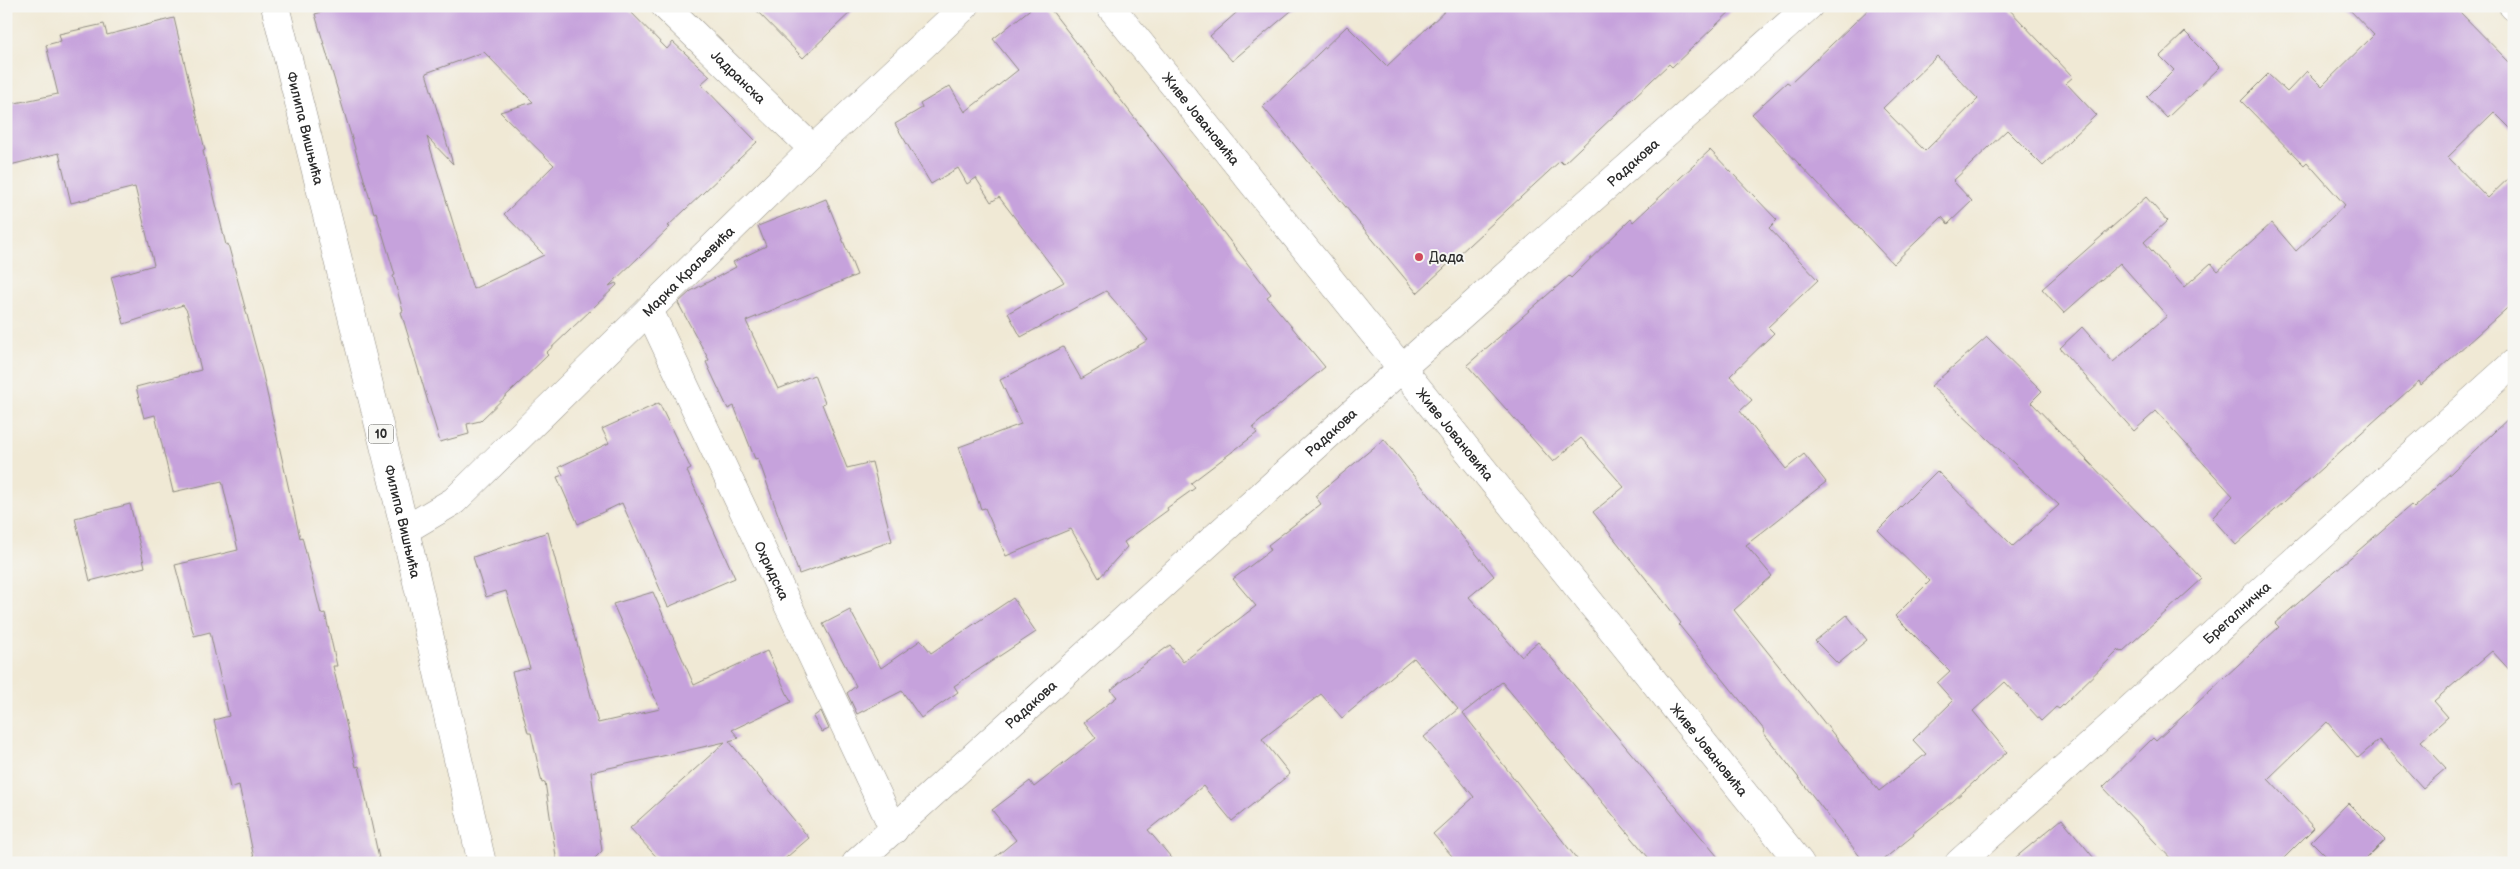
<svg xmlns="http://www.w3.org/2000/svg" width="2520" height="869" viewBox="0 0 2520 869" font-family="'Balsamiq Sans',sans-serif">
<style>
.building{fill:#c6a2dc;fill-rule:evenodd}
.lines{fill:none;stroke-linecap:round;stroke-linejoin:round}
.minor-casing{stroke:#8e8a80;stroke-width:29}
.tertiary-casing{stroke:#8e8a80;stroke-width:29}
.primary-casing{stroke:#8e8a80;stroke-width:29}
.minor{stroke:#fff;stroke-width:28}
.tertiary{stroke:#fff;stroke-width:28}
.primary{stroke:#fff;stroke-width:28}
.poi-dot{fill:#d1495b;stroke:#f6f6f2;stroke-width:2}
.labels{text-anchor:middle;stroke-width:4;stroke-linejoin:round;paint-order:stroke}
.shield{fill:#f6f6f2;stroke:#686867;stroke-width:1}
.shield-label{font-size:12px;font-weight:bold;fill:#2b2b2b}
.street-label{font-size:14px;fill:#2b2b2b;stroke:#f6f6f2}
.poi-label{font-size:14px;fill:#2b2b2b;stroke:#f6f6f2;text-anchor:start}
</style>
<rect width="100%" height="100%" fill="#f6f6f2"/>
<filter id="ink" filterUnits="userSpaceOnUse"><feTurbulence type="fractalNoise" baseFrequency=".02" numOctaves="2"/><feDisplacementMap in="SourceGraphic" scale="10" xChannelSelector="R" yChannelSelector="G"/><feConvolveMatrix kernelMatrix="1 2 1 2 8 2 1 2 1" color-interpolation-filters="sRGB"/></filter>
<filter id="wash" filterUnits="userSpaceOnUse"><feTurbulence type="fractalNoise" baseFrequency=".0096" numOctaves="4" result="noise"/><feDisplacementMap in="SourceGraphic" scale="20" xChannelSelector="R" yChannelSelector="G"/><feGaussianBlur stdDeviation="1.12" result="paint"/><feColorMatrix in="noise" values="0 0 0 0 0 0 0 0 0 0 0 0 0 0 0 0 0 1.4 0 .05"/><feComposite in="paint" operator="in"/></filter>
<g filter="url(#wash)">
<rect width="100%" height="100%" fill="#f0e9d5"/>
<g id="blocks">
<g class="building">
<path d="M 343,6 L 625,6 L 667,49 L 673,42 L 710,76 L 701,84 L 757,142 L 668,226 L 670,227 L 609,286 L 616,283 L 617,285 L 546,353 L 548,355 L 480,421 L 467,424 L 469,434 L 440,442 L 401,312 L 403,311 L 393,276 L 395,275 L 376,212 L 374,213 L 315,14 ZM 484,52 L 533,102 L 500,112 L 554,165 L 504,214 L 544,255 L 473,289 L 427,137 L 453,164 L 426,73 Z"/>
<path d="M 752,6 L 857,6 L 803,58 Z"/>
<path d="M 1034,6 L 1048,6 L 1271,294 L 1267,297 L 1325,367 L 1253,427 L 1257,433 L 1191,483 L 1195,488 L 1167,508 L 1168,510 L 1124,542 L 1127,547 L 1099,578 L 1071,529 L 1006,556 L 985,508 L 981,509 L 959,447 L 1021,424 L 1000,380 L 1063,347 L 1081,379 L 1148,340 L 1106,291 L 1021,337 L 1008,313 L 1064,282 L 999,197 L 991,202 L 976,178 L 967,184 L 958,168 L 931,184 L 895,124 L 922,108 L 920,104 L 950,86 L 965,112 L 1018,70 L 993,39 Z"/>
<path d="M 1244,6 L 1297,6 L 1232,61 L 1210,36 Z"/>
<path d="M 1450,6 L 1736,6 L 1672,67 L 1669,64 L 1563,164 L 1560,161 L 1417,293 L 1263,107 L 1347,26 L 1387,66 Z"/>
<path d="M 1872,6 L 2006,6 L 2073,77 L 2066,83 L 2096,115 L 2043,166 L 2007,130 L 1953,181 L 1972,201 L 1948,224 L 1942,217 L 1893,264 L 1752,114 L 1787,82 L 1790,84 ZM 1937,56 L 1978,99 L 1925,151 L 1883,108 Z"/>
<path d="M 2346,6 L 2454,6 L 2514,67 L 2514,132 L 2494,112 L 2448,157 L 2488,198 L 2514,173 L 2514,302 L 2421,385 L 2419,381 L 2236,545 L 2212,518 L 2233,496 L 2156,411 L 2134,431 L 2060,348 L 2082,327 L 2113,362 L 2167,316 L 2120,263 L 2064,313 L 2042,289 L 2146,197 L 2167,221 L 2144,242 L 2184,287 L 2211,263 L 2218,271 L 2272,223 L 2296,251 L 2345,205 L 2307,162 L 2304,165 L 2241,101 L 2268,74 L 2287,92 L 2307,71 L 2322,86 L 2374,35 Z"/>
<path d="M 174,18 L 205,150 L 203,151 L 226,245 L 228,244 L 262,371 L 300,538 L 302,537 L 321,614 L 325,613 L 337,666 L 333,666 L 356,767 L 359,766 L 380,863 L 316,863 L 315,857 L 285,863 L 255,863 L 239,785 L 230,788 L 214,720 L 229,716 L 210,632 L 194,636 L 175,565 L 238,550 L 222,481 L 173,492 L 155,415 L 144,418 L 136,387 L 201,370 L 187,311 L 183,305 L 124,324 L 111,277 L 154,265 L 135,187 L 71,203 L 59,153 L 6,166 L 6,105 L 58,94 L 46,45 L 61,41 L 59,34 L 104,24 L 107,35 Z"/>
<path d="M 2185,32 L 2220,67 L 2167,118 L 2147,97 L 2174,70 L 2160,56 Z"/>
<path d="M 1710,150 L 1777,220 L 1769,228 L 1818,280 L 1768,327 L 1774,333 L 1730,376 L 1752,400 L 1740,411 L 1786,469 L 1804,454 L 1826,482 L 1746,545 L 1772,576 L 1734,610 L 1879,791 L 1926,754 L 1913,740 L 1953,701 L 1937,683 L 1950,671 L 1895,616 L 1930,581 L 1878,530 L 1937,471 L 2013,546 L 2059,505 L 1931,386 L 1987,337 L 2042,391 L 2031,402 L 2202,579 L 2122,652 L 2119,650 L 2059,709 L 2056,707 L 2041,721 L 2005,682 L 1973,711 L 2007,752 L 1953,801 L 1913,833 L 1914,835 L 1879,863 L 1865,863 L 1763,732 L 1765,731 L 1679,625 L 1681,623 L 1593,512 L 1624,487 L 1581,438 L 1553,462 L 1467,365 L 1569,276 L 1571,278 L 1631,219 L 1633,222 Z"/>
<path d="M 826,199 L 857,275 L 746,321 L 778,389 L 814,375 L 825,403 L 822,404 L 847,468 L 872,462 L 892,541 L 799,574 L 758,458 L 755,459 L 734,406 L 728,409 L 706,362 L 709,360 L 678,303 L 691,291 L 736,267 L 733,262 L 766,246 L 758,226 Z"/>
<path d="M 659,403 L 691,469 L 687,471 L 735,578 L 668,607 L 622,503 L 578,524 L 557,477 L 563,475 L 559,467 L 609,443 L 602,429 Z"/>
<path d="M 2514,413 L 2514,675 L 2492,651 L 2434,701 L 2448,717 L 2421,741 L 2446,768 L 2423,788 L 2379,740 L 2358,758 L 2327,722 L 2268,779 L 2314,828 L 2279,863 L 2175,863 L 2103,787 L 2153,738 L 2156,741 L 2279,627 L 2275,623 L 2411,505 L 2414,508 Z"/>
<path d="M 1384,439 L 1494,576 L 1469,597 L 1521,656 L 1538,642 L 1723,863 L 1653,863 L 1502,682 L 1463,713 L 1580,863 L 1458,863 L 1433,834 L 1474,797 L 1424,737 L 1458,709 L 1414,658 L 1342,718 L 1321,694 L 1262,739 L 1290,774 L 1232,821 L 1203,786 L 1148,830 L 1176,863 L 988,863 L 1016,840 L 992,810 L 1030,781 L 1034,787 L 1096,738 L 1084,722 L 1117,697 L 1111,690 L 1124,679 L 1170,645 L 1183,662 L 1256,606 L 1233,579 L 1271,550 L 1268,545 L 1321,504 L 1315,496 Z"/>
<path d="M 130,504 L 145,567 L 90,581 L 75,518 Z"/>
<path d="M 548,532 L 598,723 L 660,709 L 613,604 L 653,592 L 694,685 L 767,651 L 791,702 L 732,730 L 739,738 L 729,741 L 809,838 L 780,863 L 662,863 L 630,828 L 725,742 L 591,772 L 602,851 L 590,863 L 557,863 L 545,782 L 542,783 L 531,733 L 528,733 L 512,672 L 530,668 L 506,591 L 486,597 L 473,557 Z"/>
<path d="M 1013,598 L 1036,632 L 954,686 L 958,692 L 921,718 L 902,691 L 857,714 L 847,693 L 856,686 L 823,624 L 850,610 L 881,668 L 921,640 L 931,653 Z"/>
<path d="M 1847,615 L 1867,640 L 1838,664 L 1815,641 Z"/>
<path d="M 821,711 L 829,729 L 822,732 L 813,717 Z"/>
<path d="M 2348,803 L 2385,840 L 2362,863 L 2333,863 L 2311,841 Z"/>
<path d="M 2062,819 L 2098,863 L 2009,863 Z"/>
</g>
</g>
</g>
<g filter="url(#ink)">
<use href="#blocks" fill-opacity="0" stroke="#8e8a80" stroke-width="1"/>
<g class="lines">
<g class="minor-casing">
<g id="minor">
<path id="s1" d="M 665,6 L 813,149"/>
<path d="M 2513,6 L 2514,7"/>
<path id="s2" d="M 649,310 L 894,830"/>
<path id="s3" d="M 405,530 L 454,501 L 813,149 L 965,6"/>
<path id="s4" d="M 856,863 L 1402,368 L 1809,6"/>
<path id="s5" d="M 1959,863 L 2514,363"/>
</g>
</g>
<g class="tertiary-casing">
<g id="tertiary">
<path id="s6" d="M 1110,6 L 1800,863"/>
</g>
</g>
<g class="primary-casing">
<g id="primary">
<path id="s7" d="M 275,6 L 405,530 L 482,863"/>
</g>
</g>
<use href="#minor" class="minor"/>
<use href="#tertiary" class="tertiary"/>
<use href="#primary" class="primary"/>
</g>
</g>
<circle class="poi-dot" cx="1419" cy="257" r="5"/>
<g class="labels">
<rect class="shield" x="368.5" y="424.5" width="25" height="19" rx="4"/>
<g class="shield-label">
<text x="381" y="438">10</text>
</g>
<g class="street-label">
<text dy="5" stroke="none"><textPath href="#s1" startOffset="102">Јадранска</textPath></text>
<text dy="5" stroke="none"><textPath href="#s6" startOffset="145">Живе Јовановића</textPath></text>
<text dy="5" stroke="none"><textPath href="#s7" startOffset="126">Филипа Вишњића</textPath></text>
<text dy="5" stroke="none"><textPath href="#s4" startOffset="1046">Радакова</textPath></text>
<text dy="5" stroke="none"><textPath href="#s3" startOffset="385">Марка Краљевића</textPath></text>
<text dy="5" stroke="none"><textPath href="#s4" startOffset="641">Радакова</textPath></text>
<text dy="5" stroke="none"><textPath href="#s6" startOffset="550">Живе Јовановића</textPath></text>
<text dy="5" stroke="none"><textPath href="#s7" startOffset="531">Филипа Вишњића</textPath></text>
<text dy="5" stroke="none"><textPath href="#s2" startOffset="288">Охридска</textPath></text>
<text dy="5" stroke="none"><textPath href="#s5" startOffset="374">Брегалничка</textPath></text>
<text dy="5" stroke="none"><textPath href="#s4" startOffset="236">Радакова</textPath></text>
<text dy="5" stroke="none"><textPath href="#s6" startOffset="955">Живе Јовановића</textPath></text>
</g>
<g class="poi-label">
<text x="1429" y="262">Дада</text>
</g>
</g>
<rect width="2520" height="869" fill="none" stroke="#f6f6f2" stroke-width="25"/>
</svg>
